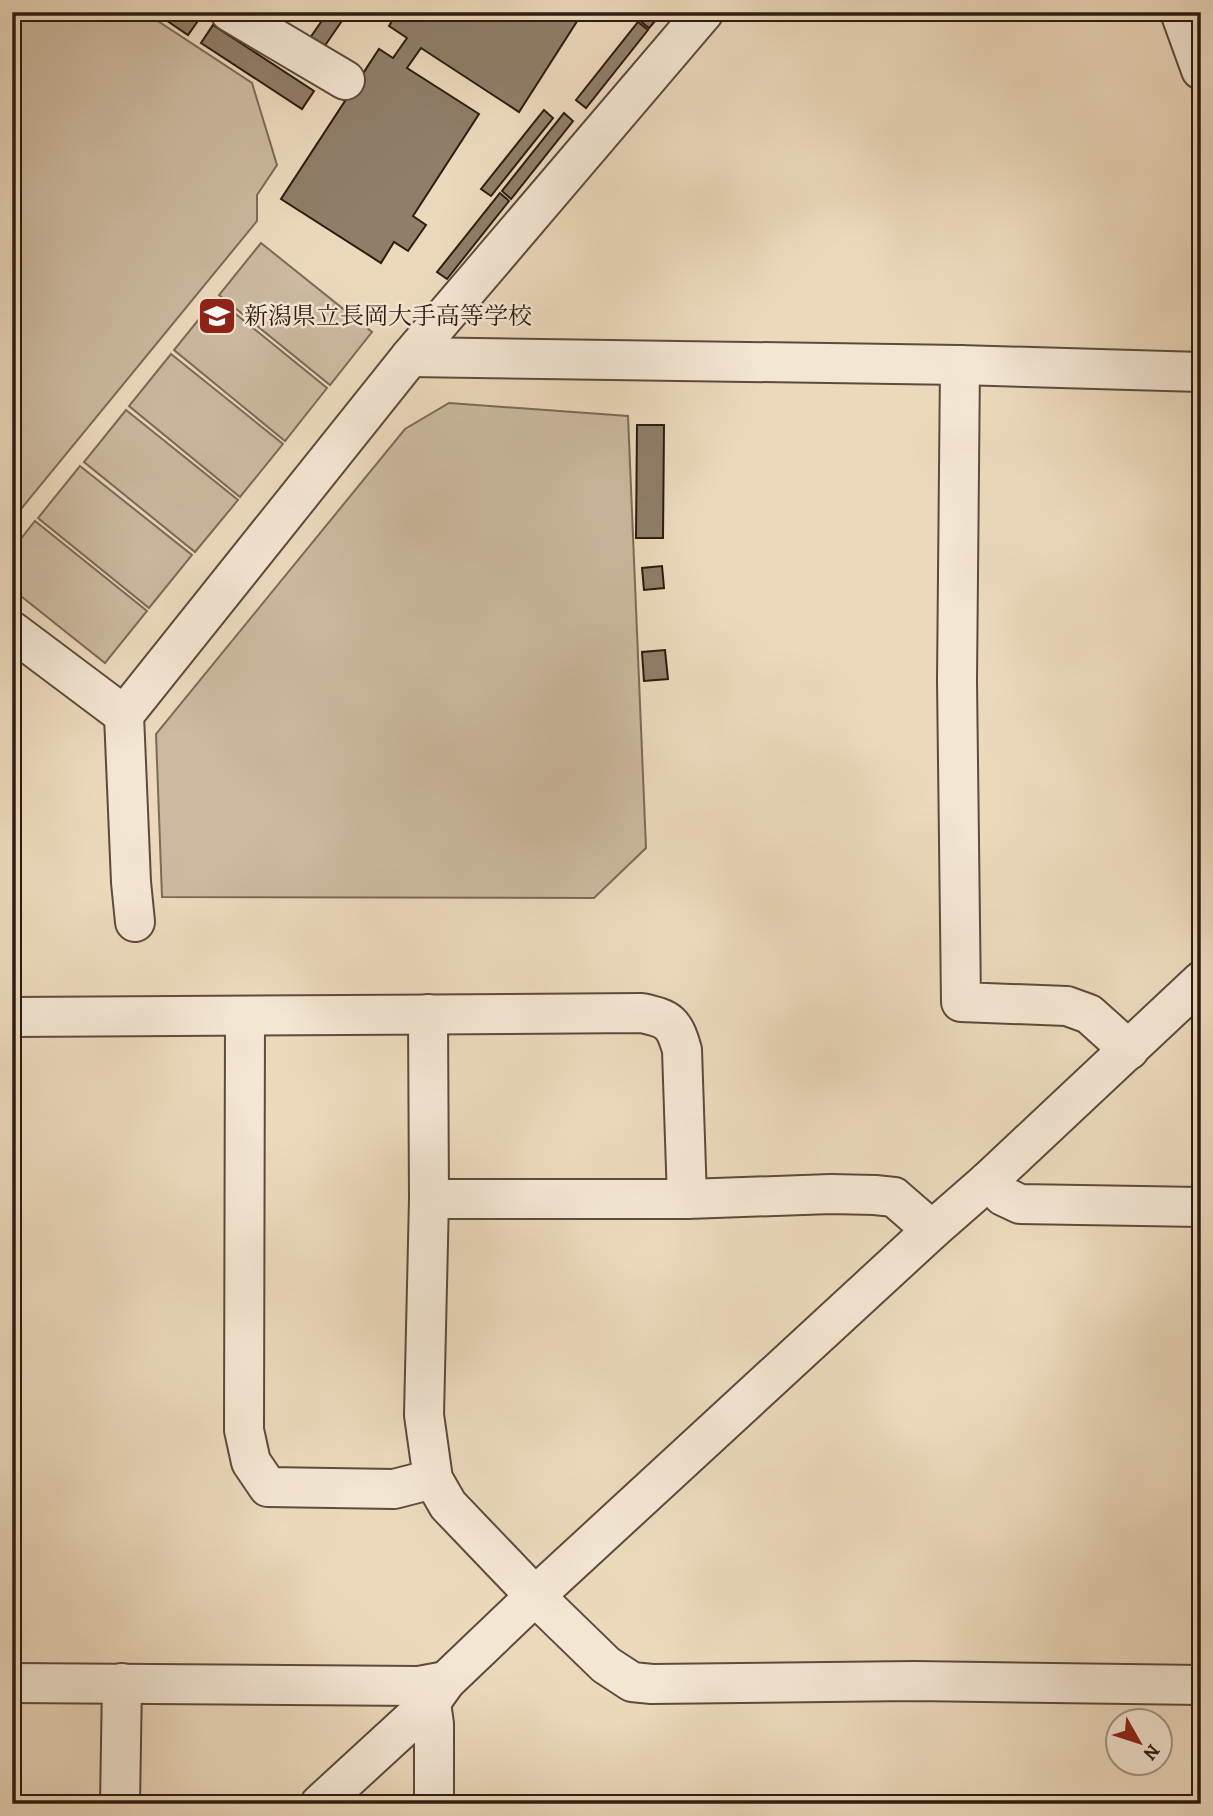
<svg xmlns="http://www.w3.org/2000/svg" width="1213" height="1816" viewBox="0 0 1213 1816" font-family="Alegreya,'Noto Serif JP',serif">
<style>
.green{fill:#ccb99f;stroke:#7c6a58;stroke-width:2}
.building{fill:#907e69;stroke:#2d1c10;stroke-width:2}
.lines{fill:none;stroke-linecap:round;stroke-linejoin:round}
.minor-casing{stroke:#5d4b3b;stroke-width:42}
.minor{stroke:#f3e6d3;stroke-width:38}
.labels{text-anchor:middle;stroke-width:5;stroke-linejoin:round;paint-order:stroke}
.poi-label{font-size:24px;fill:#2d1c10;stroke:#f3e6d3;text-anchor:start}
</style>
<rect width="100%" height="100%" fill="#ecd9bc"/>
<filter id="stains"><feTurbulence type="fractalNoise" baseFrequency=".00286" numOctaves="4"/><feColorMatrix values="0 0 0 0 .2 0 0 0 0 .09 0 0 0 0 .02 0 0 0 .5 -.17"/></filter>
<radialGradient id="worn" r=".72"><stop offset=".6" stop-color="#630" stop-opacity="0"/><stop offset="1" stop-color="#630" stop-opacity=".3"/></radialGradient>
<g class="green">
<path d="M 12,12 L 144,12 L 252,83 L 277,165 L 257,195 L 257,221 L 12,520 Z"/>
<path d="M 261,243 L 372,332 L 330,385 L 219,295 Z"/>
<path d="M 216,298 L 327,388 L 285,441 L 174,350 Z"/>
<path d="M 171,354 L 283,444 L 240,497 L 129,406 Z"/>
<path d="M 449,403 L 628,416 L 646,848 L 594,898 L 162,897 L 156,734 L 405,429 Z"/>
<path d="M 126,410 L 238,500 L 195,552 L 84,462 Z"/>
<path d="M 80,466 L 192,555 L 149,608 L 38,518 Z"/>
<path d="M 35,521 L 147,611 L 105,663 L 12,589 L 12,550 Z"/>
</g>
<g class="building">
<path d="M 158,12 L 193,12 L 200,18 L 188,35 L 157,14 Z"/>
<path d="M 328,12 L 348,12 L 324,47 L 310,38 Z"/>
<path d="M 397,12 L 583,12 L 519,112 L 421,48 L 407,68 L 479,114 L 413,216 L 426,225 L 408,251 L 394,242 L 381,263 L 281,199 L 379,49 L 393,58 L 407,38 L 389,26 Z"/>
<path d="M 645,12 L 663,12 L 649,28 L 639,20 Z"/>
<path d="M 638,22 L 648,30 L 586,108 L 576,100 Z"/>
<path d="M 213,25 L 314,91 L 302,109 L 201,43 Z"/>
<path d="M 544,110 L 553,118 L 491,196 L 481,189 Z"/>
<path d="M 564,113 L 573,121 L 511,199 L 502,191 Z"/>
<path d="M 500,193 L 509,201 L 447,279 L 437,272 Z"/>
<path d="M 637,425 L 664,425 L 663,538 L 636,538 Z"/>
<path d="M 662,566 L 664,588 L 644,590 L 642,568 Z"/>
<path d="M 665,650 L 668,679 L 644,681 L 642,652 Z"/>
</g>
<g class="lines">
<g class="minor-casing">
<g id="minor">
<path d="M 230,12 L 345,80"/>
<path d="M 1180,12 L 1201,70"/>
<path d="M 410,357 L 960,365 L 1201,372"/>
<path d="M 960,365 L 957,680 L 961,1002 L 1067,1006 L 1089,1014 L 1129,1050"/>
<path d="M 12,631 L 124,715"/>
<path d="M 135,922 L 131,882 L 124,715 L 410,357 L 704,12"/>
<path d="M 428,1014 L 429,1199 L 424,1415 L 433,1479 L 448,1505 L 535,1596 L 606,1665 L 632,1682 L 652,1684 L 914,1681 L 1201,1685"/>
<path d="M 12,1017 C 222,1017 432,1014 642,1013 C 669,1019 674,1022 682,1050 L 687,1199"/>
<path d="M 245,1017 L 244,1430 L 251,1462 L 268,1487 L 394,1489 L 433,1479"/>
<path d="M 988,1181 L 1003,1196 L 1020,1204 L 1201,1207"/>
<path d="M 429,1199 L 687,1199 L 831,1194 L 875,1195 L 894,1197 L 932,1230"/>
<path d="M 12,1683 L 419,1686 L 446,1681"/>
<path d="M 431,1702 L 434,1724 L 434,1804"/>
<path d="M 120,1804 L 122,1683"/>
<path d="M 320,1804 L 431,1702 L 446,1681 L 535,1596 L 932,1230 L 988,1181 L 1201,981"/>
</g>
</g>
<use href="#minor" class="minor"/>
</g>
<defs>
<g id="school-square" transform="scale(2.0125)"><rect x="-9" y="-9" width="18" height="18" rx="4" fill="#8f2418" stroke="#f3e6d3"/><path d="M0-5L7-2L0 1L-7-2ZM-4 1L0 2.5L4 1V4Q0 6-4 4Z" fill="#fff"/></g>
</defs>
<g fill-rule="evenodd">
<use href="#school-square" x="217" y="316"/>
</g>
<g class="labels">
<g class="poi-label">
<text x="244" y="324">新潟県立長岡大手高等学校</text>
</g>
</g>
<rect width="1213" height="1816" fill="none" stroke="#ecd9bc" stroke-width="42"/>
<rect x="14" y="14" width="1185" height="1788" fill="none" stroke="#2d1c10" stroke-width="3.5"/>
<rect x="21" y="21" width="1171" height="1774" fill="none" stroke="#2d1c10" stroke-width="2"/>
<g transform="translate(1139 1742) rotate(129)"><circle r="33" fill="#f3e6d3" stroke="#a49585" stroke-width="2"/>
<path d="M0-5L12 26L0 18L-12 26Z" fill="#8f2418"/>
<text y="-10" font-size="19" font-weight="bold" text-anchor="middle" fill="#2d1c10">N</text>
</g>
<rect width="100%" height="100%" filter="url(#stains)"/>
<rect width="100%" height="100%" fill="url(#worn)"/>
</svg>
